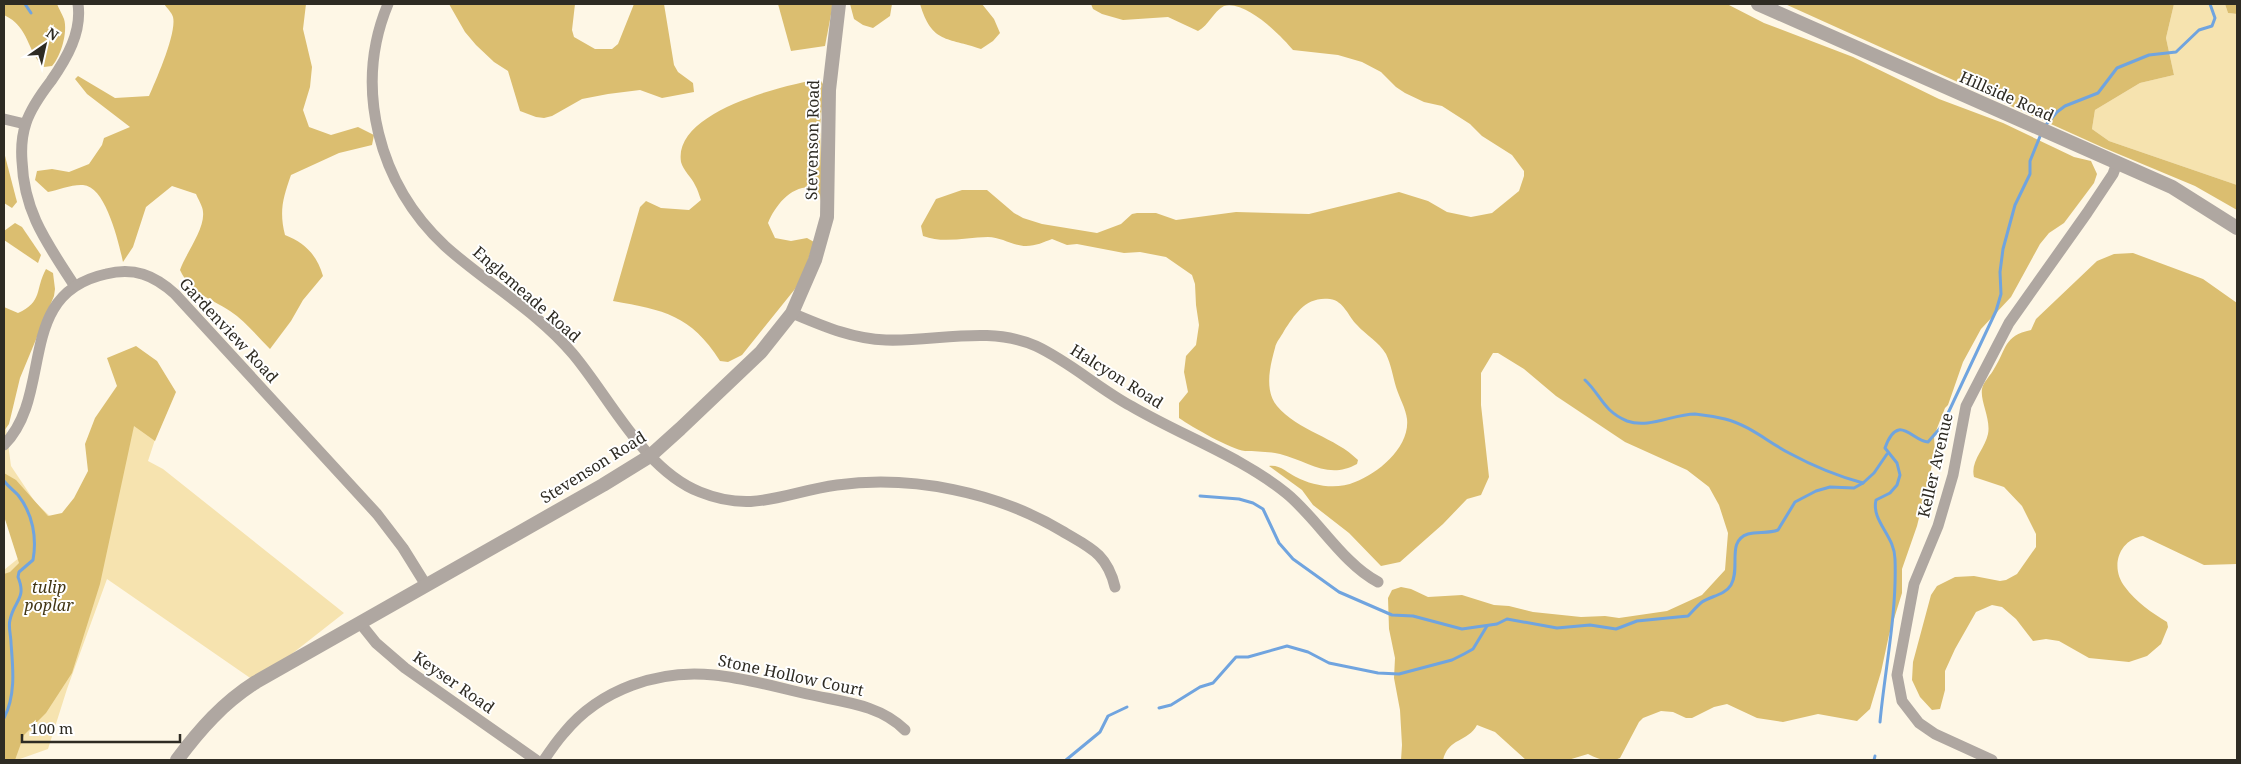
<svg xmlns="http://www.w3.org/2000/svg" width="2241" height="764" viewBox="0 0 2241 764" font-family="'Noto Serif',serif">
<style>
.green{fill:#f6e3af}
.forest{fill:#dbbe70}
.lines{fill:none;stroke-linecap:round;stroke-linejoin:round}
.stream{stroke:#70a4df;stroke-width:3}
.minor{stroke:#afa7a1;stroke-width:11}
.tertiary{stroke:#afa7a1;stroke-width:14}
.labels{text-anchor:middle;stroke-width:4;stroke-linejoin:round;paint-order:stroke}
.street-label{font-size:16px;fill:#2e2b23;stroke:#fff}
.park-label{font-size:16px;font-style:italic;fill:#433614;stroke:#fff}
</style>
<rect width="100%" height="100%" fill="#fef7e6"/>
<g class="green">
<path d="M 2174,4 L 2225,4 L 2228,13 L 2237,14 L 2237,185 L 2109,141 L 2092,129 L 2095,110 L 2140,83 L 2174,75 L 2166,38 Z"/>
<path d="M 119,412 L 164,412 L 148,461 L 163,469 L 344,613 L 256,682 L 107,579 L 67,689 L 48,749 L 17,760 L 4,760 L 4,570 L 20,557 L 4,516 L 4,429 L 6,428 L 11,466 L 35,502 L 52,518 L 69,513 Z"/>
</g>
<g class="forest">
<path d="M 4,4 L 57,4 C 59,9 62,14 64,19 C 68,32 61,56 52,66 L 44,67 C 27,53 30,27 4,15 Z"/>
<path d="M 164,4 L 306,4 L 303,29 L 312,67 L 310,87 L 303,110 L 309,127 L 331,135 L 358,127 L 374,135 L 372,145 L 339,153 L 291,175 C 283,198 279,211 285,235 C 305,243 317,255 323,276 L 303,300 L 291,321 L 270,349 C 257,336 245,321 230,311 C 209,297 192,295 180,270 C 186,253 205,229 203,212 C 203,207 198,199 196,194 L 172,186 L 146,207 L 133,247 L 123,262 C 119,244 106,186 83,185 C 73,184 58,190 48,192 L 35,180 L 37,171 L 52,169 L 69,172 L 89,164 L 102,145 L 104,138 L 130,127 L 87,94 L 75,79 L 78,76 L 115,98 L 149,96 C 156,80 177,33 173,17 C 172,13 167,8 164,4 Z"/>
<path d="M 449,4 L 575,4 L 572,30 L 574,37 L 595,49 L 612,49 L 618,44 L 634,4 L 664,4 L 674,65 L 678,72 L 693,83 L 694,92 L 662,98 L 640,90 L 608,94 L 582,99 L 552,116 L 544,118 L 536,117 L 520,111 L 508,71 L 494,62 L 476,45 L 465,32 Z"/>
<path d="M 778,4 L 833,4 L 825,46 L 791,51 Z"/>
<path d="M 850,4 L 892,4 L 890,16 L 873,28 L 863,25 L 854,19 Z"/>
<path d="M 920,4 L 982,4 L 994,19 L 1000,33 L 993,41 L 981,49 C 947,37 932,44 920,4 Z"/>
<path d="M 1091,4 L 1727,4 L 1764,23 L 1853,57 L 1939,99 L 2003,123 L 2074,157 L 2091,161 L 2097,174 L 2094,183 L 2064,223 L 2049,233 L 2040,244 L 2011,297 L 1981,329 L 1963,362 L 1948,405 L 1945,408 L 1934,436 L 1935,453 L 1917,526 L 1902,569 L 1902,593 L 1889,635 L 1881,672 L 1870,709 L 1857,721 L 1818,714 L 1783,722 L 1757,718 L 1727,704 L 1714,707 L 1692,718 L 1686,718 L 1673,712 L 1661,711 L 1643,718 L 1639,722 L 1620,758 C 1609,763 1598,759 1588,754 L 1568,760 L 1526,760 L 1495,732 L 1477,725 C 1468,742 1448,738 1443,760 L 1401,760 L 1402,745 L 1400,710 L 1394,678 L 1395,658 L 1389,629 L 1388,598 L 1392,590 L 1401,587 L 1411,589 L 1428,597 L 1462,595 L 1494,605 L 1509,606 L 1533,612 L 1581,617 L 1605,616 L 1619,618 L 1667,611 L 1702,595 L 1725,570 L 1728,533 L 1719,505 L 1709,487 L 1687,470 L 1625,442 L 1556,396 L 1524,369 L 1498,353 L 1493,353 L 1481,373 L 1481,405 L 1489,477 L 1481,495 L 1467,499 L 1443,524 L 1400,562 L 1381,566 L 1349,533 L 1313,505 L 1302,490 L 1269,466 C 1279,464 1288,473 1296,477 C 1313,486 1337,490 1355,482 C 1379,473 1410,447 1407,419 C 1406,409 1399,397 1396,387 C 1393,377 1391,364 1386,354 C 1379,342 1366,335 1357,325 C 1348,316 1344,301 1330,299 C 1306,296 1295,314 1284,331 C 1281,337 1276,342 1275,348 C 1270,366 1264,390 1277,406 C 1298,431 1335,437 1358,460 L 1357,464 C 1328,480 1308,461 1280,454 C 1268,451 1256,452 1245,451 C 1230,449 1192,427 1179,418 L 1179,403 L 1188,392 L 1184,372 L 1186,356 L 1196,345 L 1199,325 L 1196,305 L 1195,284 L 1192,275 L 1166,257 L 1140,252 L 1124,253 L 1077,244 L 1067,245 L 1052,239 C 1044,242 1036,246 1026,246 C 1013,246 1001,237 988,237 C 966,237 944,244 923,236 L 921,226 L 936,199 L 962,190 L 987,190 L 1014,213 L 1023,218 L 1042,224 L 1097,233 L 1121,224 L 1132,214 L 1137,213 L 1156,213 L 1176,220 L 1236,212 L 1309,214 L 1399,192 L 1428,201 L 1447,212 L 1471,217 L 1492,213 L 1519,191 L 1524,176 L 1524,171 L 1512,155 L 1482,136 L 1470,124 L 1442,106 L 1424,102 L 1405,93 L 1396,87 L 1381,72 L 1362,62 L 1338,55 L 1293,50 C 1281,36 1246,0 1224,6 C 1213,12 1209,25 1198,31 L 1168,17 L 1123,20 L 1102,14 L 1093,9 Z"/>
<path d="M 1785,4 L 2174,4 L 2166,38 L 2174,75 L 2140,83 L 2095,110 L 2092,129 L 2109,141 L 2237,185 L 2237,210 L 2195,186 L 2104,148 Z"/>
<path d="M 2225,4 L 2237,4 L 2237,14 L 2228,13 Z"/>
<path d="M 820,79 L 824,86 L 820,127 L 822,207 L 820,195 L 816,188 C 793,183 776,204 768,223 L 775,238 L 791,241 L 807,238 L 814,242 L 803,275 L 795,289 L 742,355 L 728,362 L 720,361 C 691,315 664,310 613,301 L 640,207 L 646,201 L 661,208 L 689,210 L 701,200 C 699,195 698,190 695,185 C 692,178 683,170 681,162 C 673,111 785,85 820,79 Z"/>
<path d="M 4,152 L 17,202 L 12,208 L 4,203 Z"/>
<path d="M 15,223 L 22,227 L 41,255 L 38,263 L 4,240 L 4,231 Z"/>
<path d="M 2133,253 L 2203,279 L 2237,303 L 2237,564 L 2204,565 L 2143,536 C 2118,540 2110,568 2125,587 C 2136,602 2152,613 2167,622 L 2168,627 L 2161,644 L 2147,656 L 2129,662 L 2089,658 L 2059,641 L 2046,639 L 2033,641 L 2016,619 L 2002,607 L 1992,605 L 1976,612 L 1955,649 L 1945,671 L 1945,690 L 1940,709 L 1932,710 L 1920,697 L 1912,680 L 1913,662 L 1931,595 L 1937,586 L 1955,577 L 1974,576 L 2000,581 L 2006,580 L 2017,574 L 2036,547 L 2036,534 L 2022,506 L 2004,487 L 1974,477 C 1970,461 1985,449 1988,434 C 1991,419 1980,401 1982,389 C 1983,382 1991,375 1994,369 C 2007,349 2003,336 2031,330 L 2036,319 L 2097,261 L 2114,254 Z"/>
<path d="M 46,269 L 53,273 L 55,289 L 54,296 L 20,378 L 9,424 L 4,431 L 4,307 L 18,313 C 43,302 35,289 46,269 Z"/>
<path d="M 136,346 L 157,361 L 176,392 L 155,441 L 134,426 L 100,584 L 72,673 L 46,713 L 24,735 L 15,760 L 4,760 L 4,574 L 10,572 L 19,563 L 4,516 L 4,473 L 16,480 L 48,516 L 62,513 L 74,498 L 88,471 L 85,444 L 95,418 L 117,386 L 107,358 Z"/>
</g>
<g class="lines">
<g class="stream">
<path d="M 25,4 L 31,13"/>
<path d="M 2045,126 L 2057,112 L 2065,106 L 2098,93 L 2117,68 L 2149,55 L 2176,52 L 2199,30 L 2212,26 L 2215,18 L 2210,4"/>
<path d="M 1585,380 C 1601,395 1603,411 1627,421 C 1649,429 1673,414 1695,414 C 1704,415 1716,417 1725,419 C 1749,425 1768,442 1789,453 C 1813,466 1837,476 1863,483"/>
<path d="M 4,481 C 8,486 13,490 18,495 C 33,514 37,538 33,560 L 19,572 L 18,577 C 27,599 14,600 10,620 C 8,626 11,636 11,643 C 13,668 16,695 4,718"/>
<path d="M 1200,496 L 1239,499 L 1253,503 L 1263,509 L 1279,543 L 1293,559 L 1339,592 L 1392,615 L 1413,616 L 1462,629 L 1497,624 L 1507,619 L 1557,628 L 1590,625 L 1616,629 L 1637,621 L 1688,616 C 1692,612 1697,606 1702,602 C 1711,596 1725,595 1731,585 C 1741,568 1726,541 1748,534 C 1758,531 1768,534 1778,530 L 1795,502 L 1816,491 L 1830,487 L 1854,488 L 1863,483 L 1874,473 L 1887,454"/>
<path d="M 1159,708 L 1171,705 L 1200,687 L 1213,683 L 1236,657 L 1248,657 L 1287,646 L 1308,652 L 1329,663 L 1378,673 L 1399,674 L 1452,660 L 1464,654 L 1473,649 L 1487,626"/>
<path d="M 1880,722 C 1885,668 1897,614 1895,559 C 1895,536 1871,521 1876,500 L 1890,493 L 1897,485 L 1900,475 L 1897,463 L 1885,448 C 1898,411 1913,442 1928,442 L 1942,426 L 1996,311 L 2001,294 L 2000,272 L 2003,249 L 2015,205 L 2030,174 L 2030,161 L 2041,134"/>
<path d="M 1066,760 L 1100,732 L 1108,716 L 1127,707"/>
<path d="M 1874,760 L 1875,756"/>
</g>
<g class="minor">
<path d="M 388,4 C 353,88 379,185 445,246 C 486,283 537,311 573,354 C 610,398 644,470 700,492 C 754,514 785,492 837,485 C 912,475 997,492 1062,531 C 1089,547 1107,553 1115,587"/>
<path d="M 4,119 L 25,124"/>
<path d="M 74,285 C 47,243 24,213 22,161 C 21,148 22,135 26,123 C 31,108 41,94 51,81 C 67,58 82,32 78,4"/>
<path d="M 792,313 C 823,326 852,339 886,340 C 935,342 989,325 1036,346 C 1070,362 1098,388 1131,406 C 1182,436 1240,456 1286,493 C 1317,518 1343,564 1378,582"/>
<path d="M 4,445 C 55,393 14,294 106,274 C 134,267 154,275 175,294 L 377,514 L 403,548 L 426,585"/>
<path d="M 360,623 L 376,643 L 405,668 L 536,760"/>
<path d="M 544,760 C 550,751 557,741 564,733 C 600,689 659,669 714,675 C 745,678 776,687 807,694 C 842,702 879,704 905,730"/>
<path d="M 1992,760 L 1935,734 L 1919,723 L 1902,701 L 1897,675 L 1914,584 L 1938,526 L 1953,475 L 1966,406 L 2009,323 L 2087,213 L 2113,174 L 2117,163"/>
</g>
<g class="tertiary">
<path d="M 1758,4 L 2172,187 L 2237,228"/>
<path d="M 177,760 C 200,729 223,703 256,682 L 603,485 L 650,456 L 680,429 L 761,352 L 792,313 L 815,260 L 827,217 L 829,90 L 839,4"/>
</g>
</g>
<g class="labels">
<g class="street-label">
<text transform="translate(2007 96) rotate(24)" y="6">Hillside Road</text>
<text transform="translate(812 140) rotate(-89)" y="6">Stevenson Road</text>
<text transform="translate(527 294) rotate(41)" y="6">Englemeade Road</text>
<text transform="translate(229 330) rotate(47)" y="6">Gardenview Road</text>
<text transform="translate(1117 376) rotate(32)" y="6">Halcyon Road</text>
<text transform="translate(1935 465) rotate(-77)" y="6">Keller Avenue</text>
<text transform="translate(593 467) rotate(-32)" y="6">Stevenson Road</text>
<text transform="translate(791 675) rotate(12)" y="6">Stone Hollow Court</text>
<text transform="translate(454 682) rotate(35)" y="6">Keyser Road</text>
</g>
<g class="park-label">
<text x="49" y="593">tulip<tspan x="49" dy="18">poplar</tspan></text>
</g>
</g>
<rect width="2241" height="764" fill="none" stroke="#2e2b23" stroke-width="10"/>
<g transform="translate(45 45) rotate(34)" stroke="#ffffff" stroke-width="4" paint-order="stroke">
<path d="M0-4L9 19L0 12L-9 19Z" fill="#2e2b23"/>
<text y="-8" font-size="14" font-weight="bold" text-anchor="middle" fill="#2e2b23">N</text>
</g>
<path d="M22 734v8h158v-8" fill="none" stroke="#2e2b23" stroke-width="2.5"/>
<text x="30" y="734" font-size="15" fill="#2e2b23" stroke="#ffffff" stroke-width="4" paint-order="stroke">100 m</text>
</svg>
